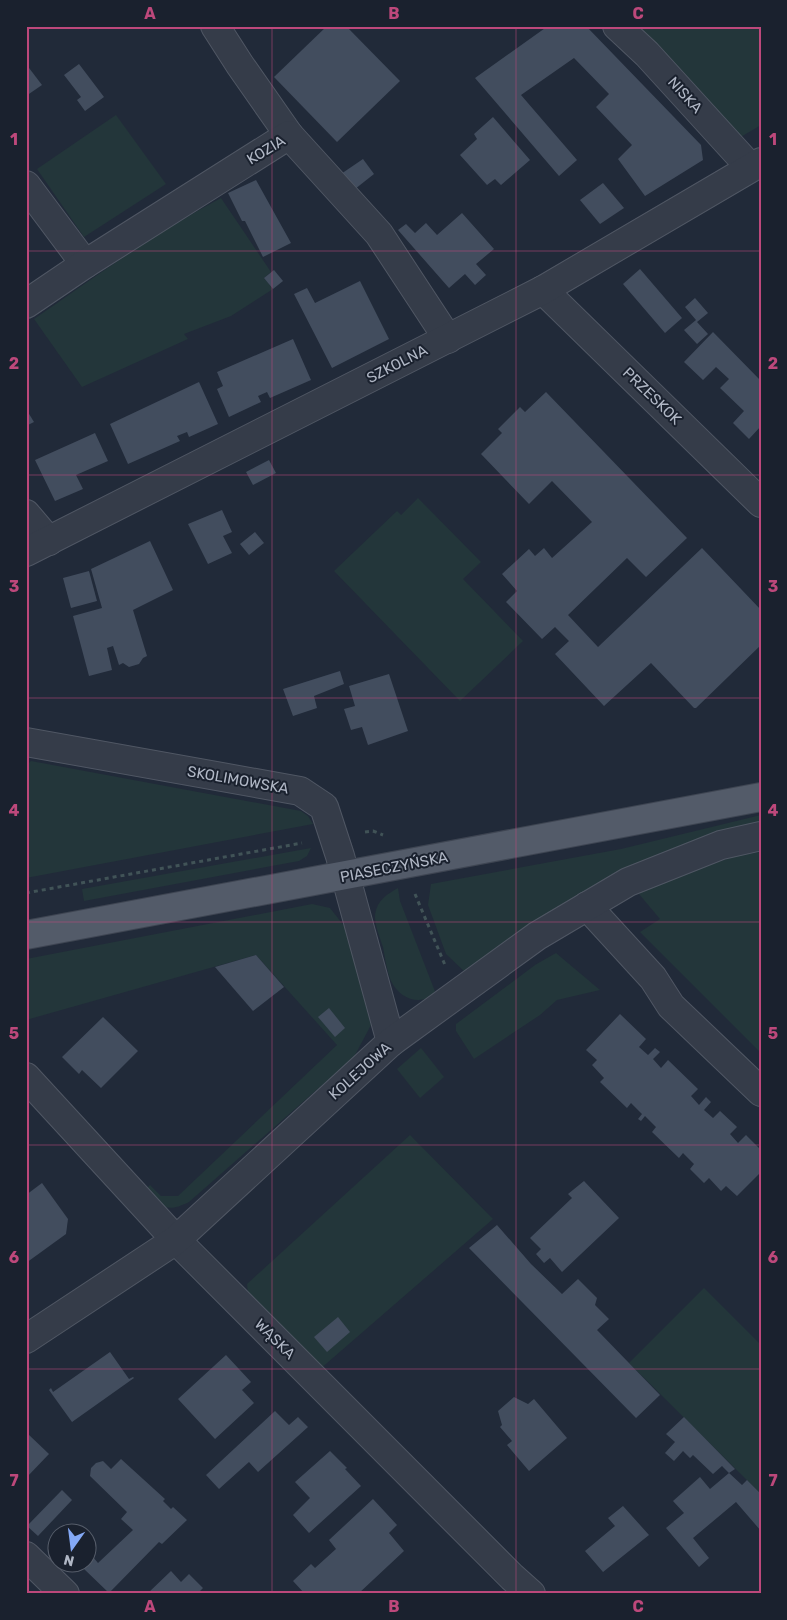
<svg xmlns="http://www.w3.org/2000/svg" width="787" height="1620" viewBox="0 0 787 1620" font-family="Rubik,sans-serif">
<style>
.green{fill:#23363a}
.building{fill:#424d5e}
.lines{fill:none;stroke-linecap:round;stroke-linejoin:round}
.minor-casing{stroke:#505764;stroke-width:30}
.major-casing{stroke:#3e4552;stroke-width:30}
.path{stroke:#415357;stroke-width:3;stroke-dasharray:4 4;stroke-linecap:butt}
.minor{stroke:#353c49;stroke-width:28}
.major{stroke:#535b69;stroke-width:28}
.grid{fill:none;stroke:#bd487b;stroke-width:1;stroke-opacity:0.55}
.labels{text-anchor:middle;stroke-width:4;stroke-linejoin:round;paint-order:stroke}
.street-label{font-size:15px;fill:#b0b7c5;stroke:#1a212e}
.neatline{fill:none;stroke:#bd487b;stroke-width:2}
.grid-label{font-size:16px;text-anchor:middle;font-weight:bold;fill:#bd487b}
</style>
<rect width="100%" height="100%" fill="#212a39"/>
<g class="green">
<path d="M 630,26 L 761,26 L 761,125 L 739,138 Z"/>
<path d="M 116,115 L 166,184 L 84,237 L 37,169 Z"/>
<path d="M 221,198 L 271,272 L 264,278 L 273,289 L 231,316 L 184,334 L 188,339 L 82,387 L 34,319 C 95,277 155,233 221,198 Z"/>
<path d="M 418,498 L 481,562 L 463,579 L 523,641 L 460,701 L 334,571 L 397,511 L 401,515 Z"/>
<path d="M 31,761 L 301,811 L 308,816 L 313,824 L 26,878 L 26,766 Z"/>
<path d="M 761,815 L 761,828 L 465,972 L 446,954 L 428,905 L 431,884 L 621,849 Z"/>
<path d="M 311,848 L 307,856 L 299,861 L 84,901 L 82,889 Z"/>
<path d="M 761,852 L 761,1053 L 640,932 L 660,919 L 639,894 L 652,886 L 735,856 Z"/>
<path d="M 398,888 L 400,901 L 436,994 C 419,1006 400,999 391,981 C 387,971 385,958 383,947 C 380,938 375,926 375,917 C 376,901 386,895 398,888 Z"/>
<path d="M 312,904 L 330,908 L 345,927 L 371,1025 L 354,1057 L 189,1202 C 165,1214 163,1206 144,1191 L 150,1185 L 161,1196 L 178,1196 L 337,1045 L 256,955 L 26,1020 L 26,959 Z"/>
<path d="M 556,953 L 600,990 L 557,1000 L 540,1015 L 474,1059 L 456,1031 L 456,1024 L 535,965 Z"/>
<path d="M 421,1048 L 444,1077 L 420,1098 L 397,1069 Z"/>
<path d="M 410,1135 L 493,1219 L 319,1370 L 248,1294 L 247,1284 Z"/>
<path d="M 704,1288 L 761,1345 L 761,1494 L 629,1363 Z"/>
</g>
<g class="building">
<path d="M 327,26 L 346,26 L 400,81 L 337,142 L 274,77 Z"/>
<path d="M 548,26 L 586,26 L 701,145 L 703,160 L 645,196 L 618,159 L 632,145 L 596,107 L 609,94 L 574,58 L 521,95 L 577,160 L 559,176 L 475,78 Z"/>
<path d="M 26,64 L 42,85 L 26,96 Z"/>
<path d="M 79,64 L 104,97 L 85,111 L 77,100 L 81,97 L 64,75 Z"/>
<path d="M 493,117 L 530,160 L 501,185 L 495,179 L 487,185 L 460,155 L 477,139 L 474,134 Z"/>
<path d="M 363,159 L 374,174 L 355,189 L 341,174 Z"/>
<path d="M 256,180 L 291,243 L 263,257 L 245,221 L 242,221 L 228,193 Z"/>
<path d="M 603,183 L 624,208 L 600,224 L 580,200 Z"/>
<path d="M 462,213 L 494,249 L 476,264 L 486,275 L 475,285 L 465,274 L 449,288 L 398,230 L 406,224 L 415,233 L 426,223 L 437,235 Z"/>
<path d="M 640,269 L 682,318 L 665,333 L 623,284 Z"/>
<path d="M 274,270 L 283,281 L 273,289 L 264,278 Z"/>
<path d="M 360,281 L 389,339 L 332,368 L 294,294 L 307,288 L 315,303 Z"/>
<path d="M 695,298 L 708,313 L 697,322 L 708,334 L 697,344 L 684,330 L 696,320 L 685,307 Z"/>
<path d="M 713,332 L 761,381 L 761,426 L 749,439 L 733,423 L 744,411 L 720,388 L 729,379 L 716,367 L 703,380 L 684,362 Z"/>
<path d="M 293,339 L 311,380 L 270,398 L 267,392 L 258,396 L 261,402 L 229,417 L 217,389 L 223,386 L 217,372 Z"/>
<path d="M 199,382 L 218,424 L 189,437 L 187,432 L 177,436 L 180,441 L 128,464 L 110,424 Z"/>
<path d="M 546,392 L 687,538 L 646,577 L 627,558 L 568,615 L 598,647 L 702,548 L 761,610 L 761,645 L 696,708 L 694,708 L 651,663 L 604,706 L 555,654 L 569,641 L 555,627 L 542,639 L 506,602 L 517,591 L 502,574 L 529,549 L 535,556 L 544,548 L 552,558 L 592,522 L 552,481 L 529,504 L 481,454 L 502,433 L 498,429 L 520,407 L 525,412 Z"/>
<path d="M 26,409 L 34,422 L 26,426 Z"/>
<path d="M 95,433 L 108,461 L 76,475 L 83,489 L 55,501 L 35,460 Z"/>
<path d="M 269,460 L 276,473 L 253,485 L 246,472 Z"/>
<path d="M 222,510 L 232,532 L 223,536 L 232,553 L 208,564 L 188,524 Z"/>
<path d="M 255,532 L 264,543 L 249,555 L 240,544 Z"/>
<path d="M 150,541 L 173,590 L 133,610 L 147,656 L 143,658 L 139,664 L 129,667 L 123,663 L 119,665 L 113,646 L 107,648 L 112,670 L 89,676 L 73,616 L 102,608 L 91,569 Z"/>
<path d="M 89,571 L 97,601 L 71,608 L 63,578 Z"/>
<path d="M 340,671 L 344,684 L 314,696 L 317,708 L 293,716 L 283,689 Z"/>
<path d="M 389,674 L 408,731 L 368,745 L 362,727 L 351,730 L 344,709 L 355,706 L 349,686 Z"/>
<path d="M 256,955 L 284,987 L 253,1011 L 215,967 Z"/>
<path d="M 329,1008 L 345,1028 L 335,1037 L 318,1017 Z"/>
<path d="M 620,1014 L 646,1039 L 639,1047 L 648,1055 L 655,1048 L 660,1052 L 653,1059 L 661,1068 L 668,1060 L 698,1089 L 691,1096 L 699,1105 L 706,1097 L 711,1102 L 704,1110 L 713,1118 L 720,1111 L 735,1125 L 737,1127 L 730,1134 L 738,1143 L 746,1135 L 761,1150 L 761,1172 L 737,1196 L 726,1186 L 721,1191 L 709,1178 L 704,1183 L 690,1169 L 694,1164 L 683,1153 L 679,1158 L 652,1132 L 656,1127 L 645,1116 L 641,1121 L 638,1119 L 642,1114 L 631,1103 L 627,1108 L 600,1082 L 604,1078 L 592,1065 L 597,1060 L 586,1050 Z"/>
<path d="M 103,1017 L 138,1051 L 101,1088 L 82,1070 L 79,1074 L 62,1057 Z"/>
<path d="M 584,1181 L 619,1218 L 562,1272 L 550,1258 L 544,1263 L 536,1254 L 541,1249 L 530,1238 L 572,1198 L 568,1194 Z"/>
<path d="M 42,1183 L 68,1219 L 66,1234 L 26,1263 L 26,1195 Z"/>
<path d="M 497,1225 L 531,1264 L 562,1294 L 578,1279 L 597,1298 L 595,1305 L 609,1319 L 597,1330 L 660,1395 L 636,1418 L 469,1248 Z"/>
<path d="M 338,1317 L 350,1332 L 327,1352 L 314,1337 Z"/>
<path d="M 110,1352 L 129,1379 L 133,1377 L 134,1378 L 72,1422 L 49,1390 L 51,1388 L 53,1392 Z"/>
<path d="M 226,1355 L 251,1382 L 242,1390 L 254,1403 L 215,1439 L 178,1399 Z"/>
<path d="M 514,1397 L 528,1404 L 534,1399 L 567,1438 L 529,1471 L 507,1445 L 512,1441 L 500,1427 L 502,1425 L 498,1411 Z"/>
<path d="M 275,1411 L 289,1425 L 298,1417 L 308,1427 L 258,1472 L 249,1462 L 219,1489 L 206,1475 Z"/>
<path d="M 684,1417 L 735,1469 L 729,1473 L 722,1466 L 713,1474 L 693,1455 L 690,1458 L 683,1451 L 674,1461 L 665,1453 L 675,1442 L 666,1434 Z"/>
<path d="M 28,1434 L 49,1454 L 26,1478 L 26,1436 Z"/>
<path d="M 330,1451 L 347,1468 L 345,1469 L 361,1486 L 309,1533 L 293,1515 L 310,1498 L 295,1482 Z"/>
<path d="M 121,1459 L 165,1499 L 163,1501 L 171,1509 L 173,1507 L 187,1520 L 162,1544 L 159,1542 L 109,1593 L 83,1568 L 93,1557 L 98,1563 L 133,1530 L 121,1519 L 127,1512 L 90,1476 L 91,1468 L 96,1463 L 103,1461 L 111,1469 Z"/>
<path d="M 729,1473 L 742,1485 L 747,1480 L 761,1494 L 761,1531 L 736,1502 L 693,1538 L 709,1558 L 699,1567 L 666,1528 L 684,1513 L 673,1501 L 700,1477 L 710,1489 Z"/>
<path d="M 62,1490 L 72,1500 L 38,1536 L 27,1526 Z"/>
<path d="M 373,1499 L 397,1525 L 389,1533 L 404,1551 L 358,1594 L 305,1594 L 293,1581 L 311,1564 L 315,1568 L 336,1549 L 329,1540 Z"/>
<path d="M 623,1506 L 649,1535 L 603,1572 L 585,1551 L 615,1526 L 608,1518 Z"/>
<path d="M 171,1571 L 181,1582 L 189,1574 L 203,1588 L 197,1594 L 147,1594 Z"/>
</g>
<g class="lines">
<g class="minor-casing">
<g id="minor">
<path d="M 215,26 L 240,65 L 289,135"/>
<path d="M 617,26 L 647,54 L 750,167"/>
<path d="M 26,185 L 85,264"/>
<path d="M 543,290 L 761,503"/>
<path d="M 26,304 L 85,264 L 289,135 L 379,234 L 448,339"/>
<path d="M 26,514 L 49,541"/>
<path d="M 26,552 L 543,290 L 761,162"/>
<path d="M 26,742 L 300,791 L 324,807 L 340,856 L 391,1042"/>
<path d="M 587,906 L 653,978 L 671,1006 L 761,1092"/>
<path d="M 26,1077 L 176,1240 L 512,1577 L 531,1594"/>
<path d="M 26,1339 L 176,1240 L 391,1042 L 537,936 L 628,882 L 721,845 L 761,836"/>
<path d="M 26,1556 L 65,1594"/>
</g>
</g>
<g class="major-casing">
<path id="major" d="M 26,935 L 761,797"/>
</g>
<g class="path">
<path d="M 365,832 L 373,831 L 383,835"/>
<path d="M 26,893 L 302,843"/>
<path d="M 415,894 L 445,965"/>
</g>
<use href="#minor" class="minor"/>
<use href="#major" class="major"/>
</g>
<path class="grid" d="M 272,26 L 272,1594M 516,26 L 516,1594M 26,251 L 761,251M 26,475 L 761,475M 26,698 L 761,698M 26,922 L 761,922M 26,1145 L 761,1145M 26,1369 L 761,1369"/>
<g class="labels">
<g class="street-label">
<text transform="translate(685 95) rotate(48)" y="5">NISKA</text>
<text transform="translate(266 150) rotate(-31)" y="5">KOZIA</text>
<text transform="translate(397 364) rotate(-27)" y="5">SZKOLNA</text>
<text transform="translate(652 396) rotate(44)" y="5">PRZESKOK</text>
<text transform="translate(238 780) rotate(10)" y="5">SKOLIMOWSKA</text>
<text transform="translate(394 867) rotate(-11)" y="5">PIASECZYŃSKA</text>
<text transform="translate(360 1071) rotate(-42)" y="5">KOLEJOWA</text>
<text transform="translate(275 1339) rotate(45)" y="5">WĄSKA</text>
</g>
</g>
<rect width="787" height="1620" fill="none" stroke="#1a212e" stroke-width="55"/>
<g transform="translate(72 1548) rotate(194)"><circle r="24" fill="#1a212e" stroke="#565d6a"/>
<path d="M0-4L9 19L0 12L-9 19Z" fill="#84a9f6"/>
<text y="-8" font-size="14" font-weight="bold" text-anchor="middle" fill="#b0b7c5">N</text>
</g>
<rect x="28" y="28" width="732" height="1564" class="neatline"/>
<g class="grid-label">
<text x="150" y="19">A</text>
<text x="394" y="19">B</text>
<text x="638" y="19">C</text>
<text x="14" y="145">1</text>
<text x="773" y="145">1</text>
<text x="14" y="369">2</text>
<text x="773" y="369">2</text>
<text x="14" y="592">3</text>
<text x="773" y="592">3</text>
<text x="14" y="816">4</text>
<text x="773" y="816">4</text>
<text x="14" y="1039">5</text>
<text x="773" y="1039">5</text>
<text x="14" y="1263">6</text>
<text x="773" y="1263">6</text>
<text x="14" y="1486">7</text>
<text x="773" y="1486">7</text>
<text x="150" y="1612">A</text>
<text x="394" y="1612">B</text>
<text x="638" y="1612">C</text>
</g>
</svg>
